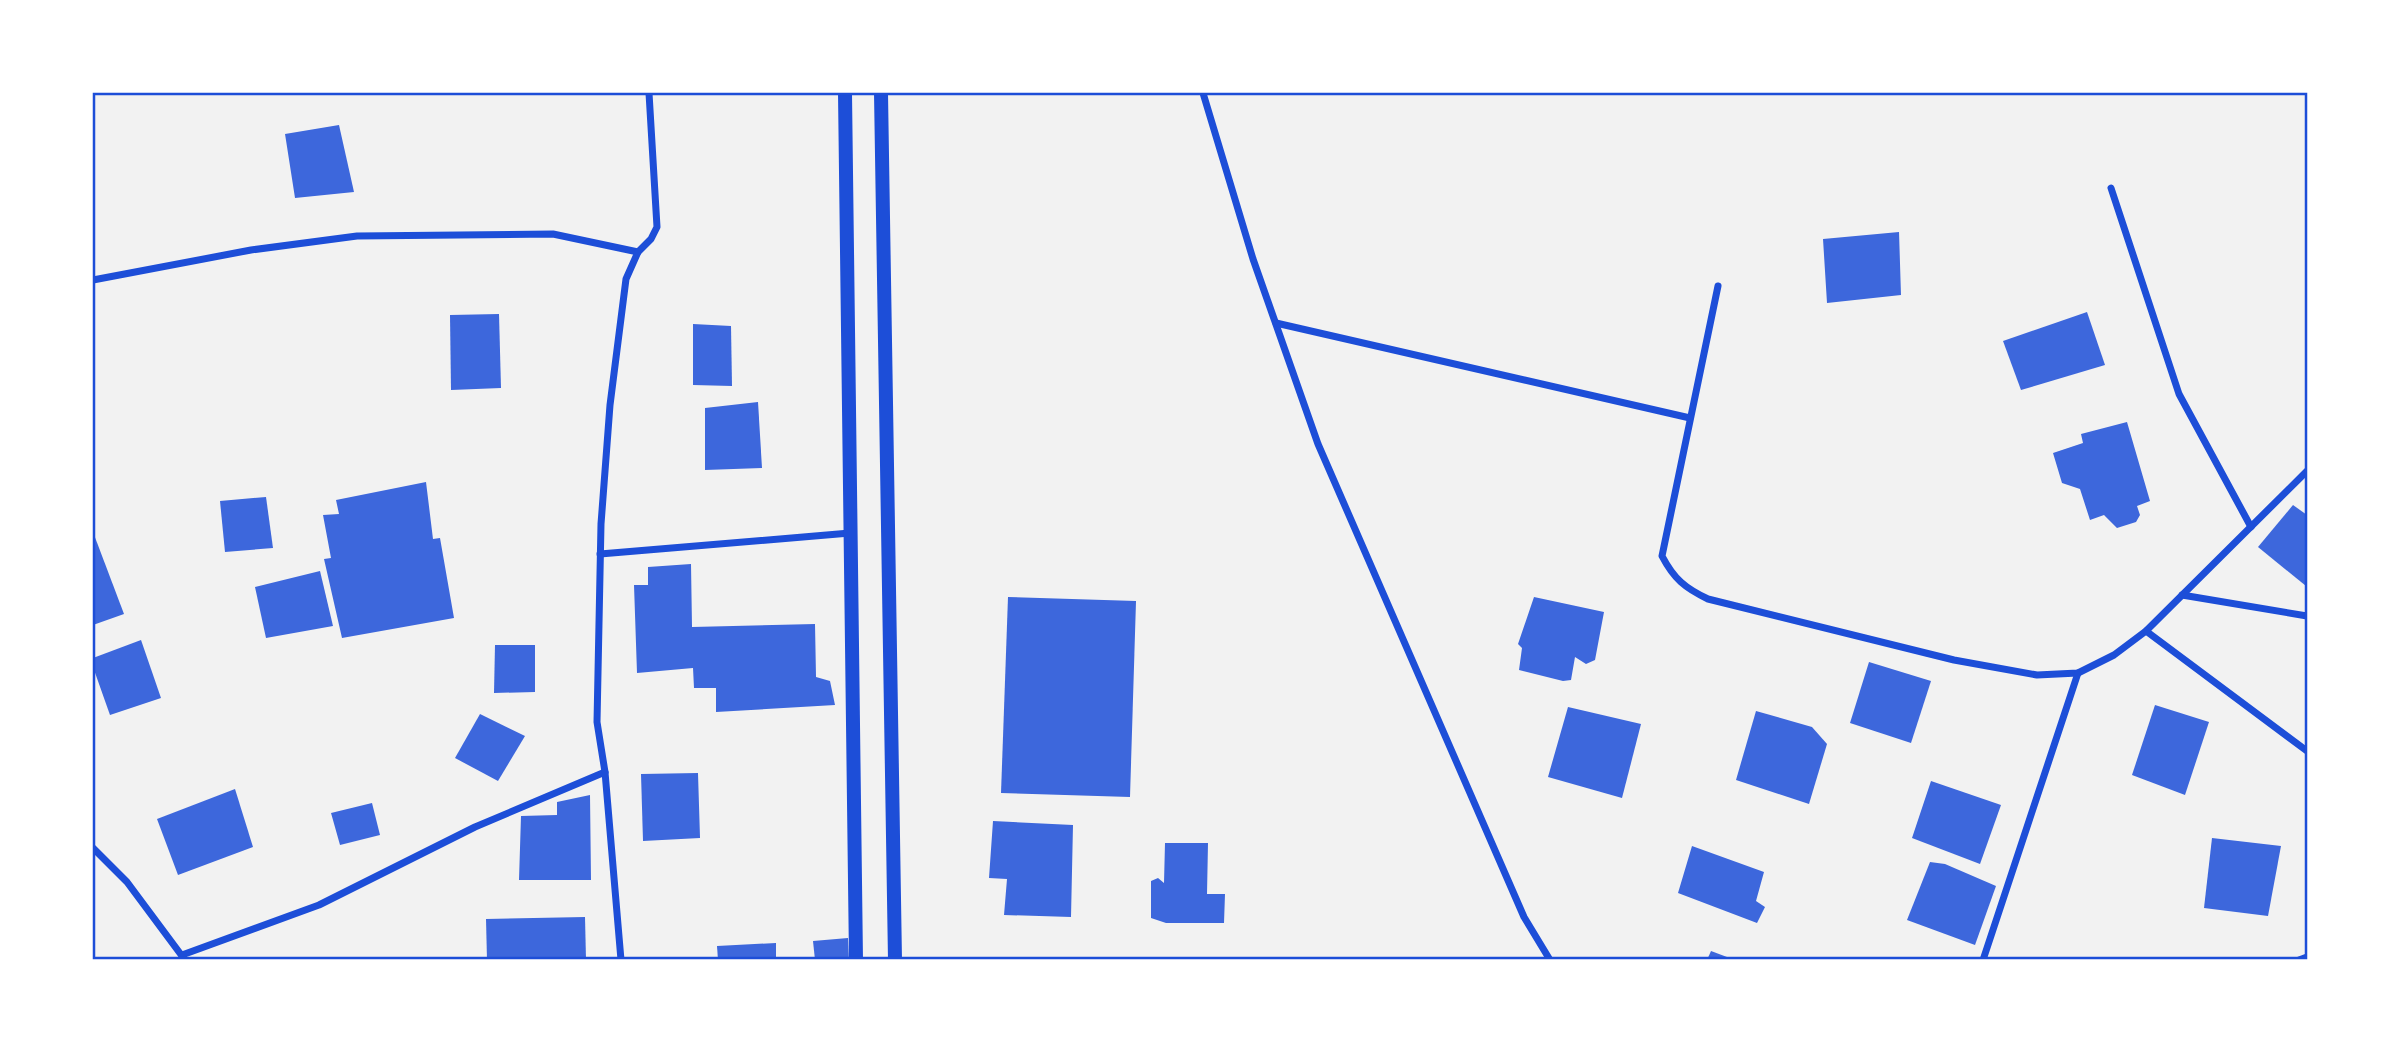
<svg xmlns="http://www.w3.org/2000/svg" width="2400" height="1053" viewBox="0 0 2400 1053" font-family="Commissioner,sans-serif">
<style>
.building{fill:#3d67dc}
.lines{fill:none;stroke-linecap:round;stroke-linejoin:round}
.minor{stroke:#1d4ed8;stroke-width:7}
.secondary{stroke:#1d4ed8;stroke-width:14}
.neatline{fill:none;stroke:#1d4ed8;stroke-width:2.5}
</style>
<rect width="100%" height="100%" fill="#f2f2f2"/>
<g class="building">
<path d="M 339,125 L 354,192 L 295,198 L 285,134 Z"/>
<path d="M 1899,232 L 1901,295 L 1827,303 L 1823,239 Z"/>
<path d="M 2087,312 L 2105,365 L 2021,390 L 2003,341 Z"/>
<path d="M 499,314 L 501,388 L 451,390 L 450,315 Z"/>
<path d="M 693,324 L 731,326 L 732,386 L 693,385 Z"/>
<path d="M 758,402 L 762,468 L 705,470 L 705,408 Z"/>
<path d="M 2127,422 L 2150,501 L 2137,506 L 2140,515 L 2136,522 L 2117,528 L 2104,515 L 2090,520 L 2080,489 L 2062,483 L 2053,453 L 2083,443 L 2081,434 Z"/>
<path d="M 426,482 L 433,539 L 440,538 L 454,618 L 342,638 L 324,559 L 331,558 L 323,515 L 339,514 L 336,500 Z"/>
<path d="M 266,497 L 273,548 L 225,552 L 220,501 Z"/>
<path d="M 2293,505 L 2307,515 L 2306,586 L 2258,547 Z"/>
<path d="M 93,532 L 124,614 L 93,625 Z"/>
<path d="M 691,564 L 692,627 L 815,624 L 816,677 L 830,681 L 835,705 L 716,712 L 716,688 L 694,688 L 693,668 L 637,673 L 634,585 L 648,585 L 648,567 Z"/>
<path d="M 320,571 L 333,626 L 266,638 L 255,587 Z"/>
<path d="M 1008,597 L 1136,601 L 1130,797 L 1001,793 Z"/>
<path d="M 1534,597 L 1604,612 L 1595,660 L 1586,664 L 1575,657 L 1571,680 L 1563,681 L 1519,670 L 1522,648 L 1518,644 Z"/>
<path d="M 141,640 L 161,698 L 110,715 L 93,667 L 93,658 Z"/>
<path d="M 495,645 L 535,645 L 535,692 L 494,693 Z"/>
<path d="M 1869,662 L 1931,681 L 1911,743 L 1850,723 Z"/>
<path d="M 2155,705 L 2209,722 L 2185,795 L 2132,775 Z"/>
<path d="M 1568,707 L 1641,724 L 1622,798 L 1548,777 Z"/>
<path d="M 1756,711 L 1812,727 L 1827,744 L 1809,804 L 1736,780 Z"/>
<path d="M 480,714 L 525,736 L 498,781 L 455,758 Z"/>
<path d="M 698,773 L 700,838 L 643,841 L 641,774 Z"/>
<path d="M 1931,781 L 2001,805 L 1980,864 L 1912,838 Z"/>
<path d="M 235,789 L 253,847 L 178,875 L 157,819 Z"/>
<path d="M 590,795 L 591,880 L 519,880 L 521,816 L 557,815 L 557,802 Z"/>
<path d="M 372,803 L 380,835 L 340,845 L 331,813 Z"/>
<path d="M 993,821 L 1073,825 L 1071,917 L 1004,915 L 1007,879 L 989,878 Z"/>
<path d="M 2212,838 L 2281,846 L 2268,916 L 2204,908 Z"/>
<path d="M 1165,843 L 1208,843 L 1207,894 L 1225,894 L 1224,923 L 1166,923 L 1151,918 L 1151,881 L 1158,878 L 1164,883 Z"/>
<path d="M 1692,846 L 1764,872 L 1756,901 L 1765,907 L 1757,923 L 1678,893 Z"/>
<path d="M 1930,862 L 1945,864 L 1996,886 L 1975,945 L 1907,920 Z"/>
<path d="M 585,917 L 586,960 L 487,960 L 486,919 Z"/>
<path d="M 848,938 L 849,960 L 815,960 L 813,941 Z"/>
<path d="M 776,943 L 776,960 L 718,960 L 717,946 Z"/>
<path d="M 1711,951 L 1735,960 L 1707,960 Z"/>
</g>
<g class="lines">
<g class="minor">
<path d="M 1203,93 L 1253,259 L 1318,444 L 1524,917 L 1550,960"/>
<path d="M 2111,188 L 2179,394 L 2251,527"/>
<path d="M 93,280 L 251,250 L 357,236 L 553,234 L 638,252"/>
<path d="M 1718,286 L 1662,556 C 1674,579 1685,588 1708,599 L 1954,660 L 2037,675 L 2078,673 L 2114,655 L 2146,631 L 2307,471"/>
<path d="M 1276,323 L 1690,418"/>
<path d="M 600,554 L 850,533"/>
<path d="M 2182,595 L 2307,616"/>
<path d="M 2146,631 L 2307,751"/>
<path d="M 93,848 L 127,882 L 185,960"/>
<path d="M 182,955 L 319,905 L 475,827 L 605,772"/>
<path d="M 621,960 L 605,772 L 597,722 L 601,524 L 610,405 L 626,279 L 638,252 L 651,239 L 657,227 L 649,93"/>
<path d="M 1983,960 L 2078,673"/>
<path d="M 2299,960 L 2307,957"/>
</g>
<g class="secondary">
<path d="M 845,93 L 856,960"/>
<path d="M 881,93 L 895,960"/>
</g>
</g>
<rect width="2400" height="1053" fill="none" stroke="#ffffff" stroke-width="189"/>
<rect x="94" y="94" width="2212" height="864" class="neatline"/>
</svg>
